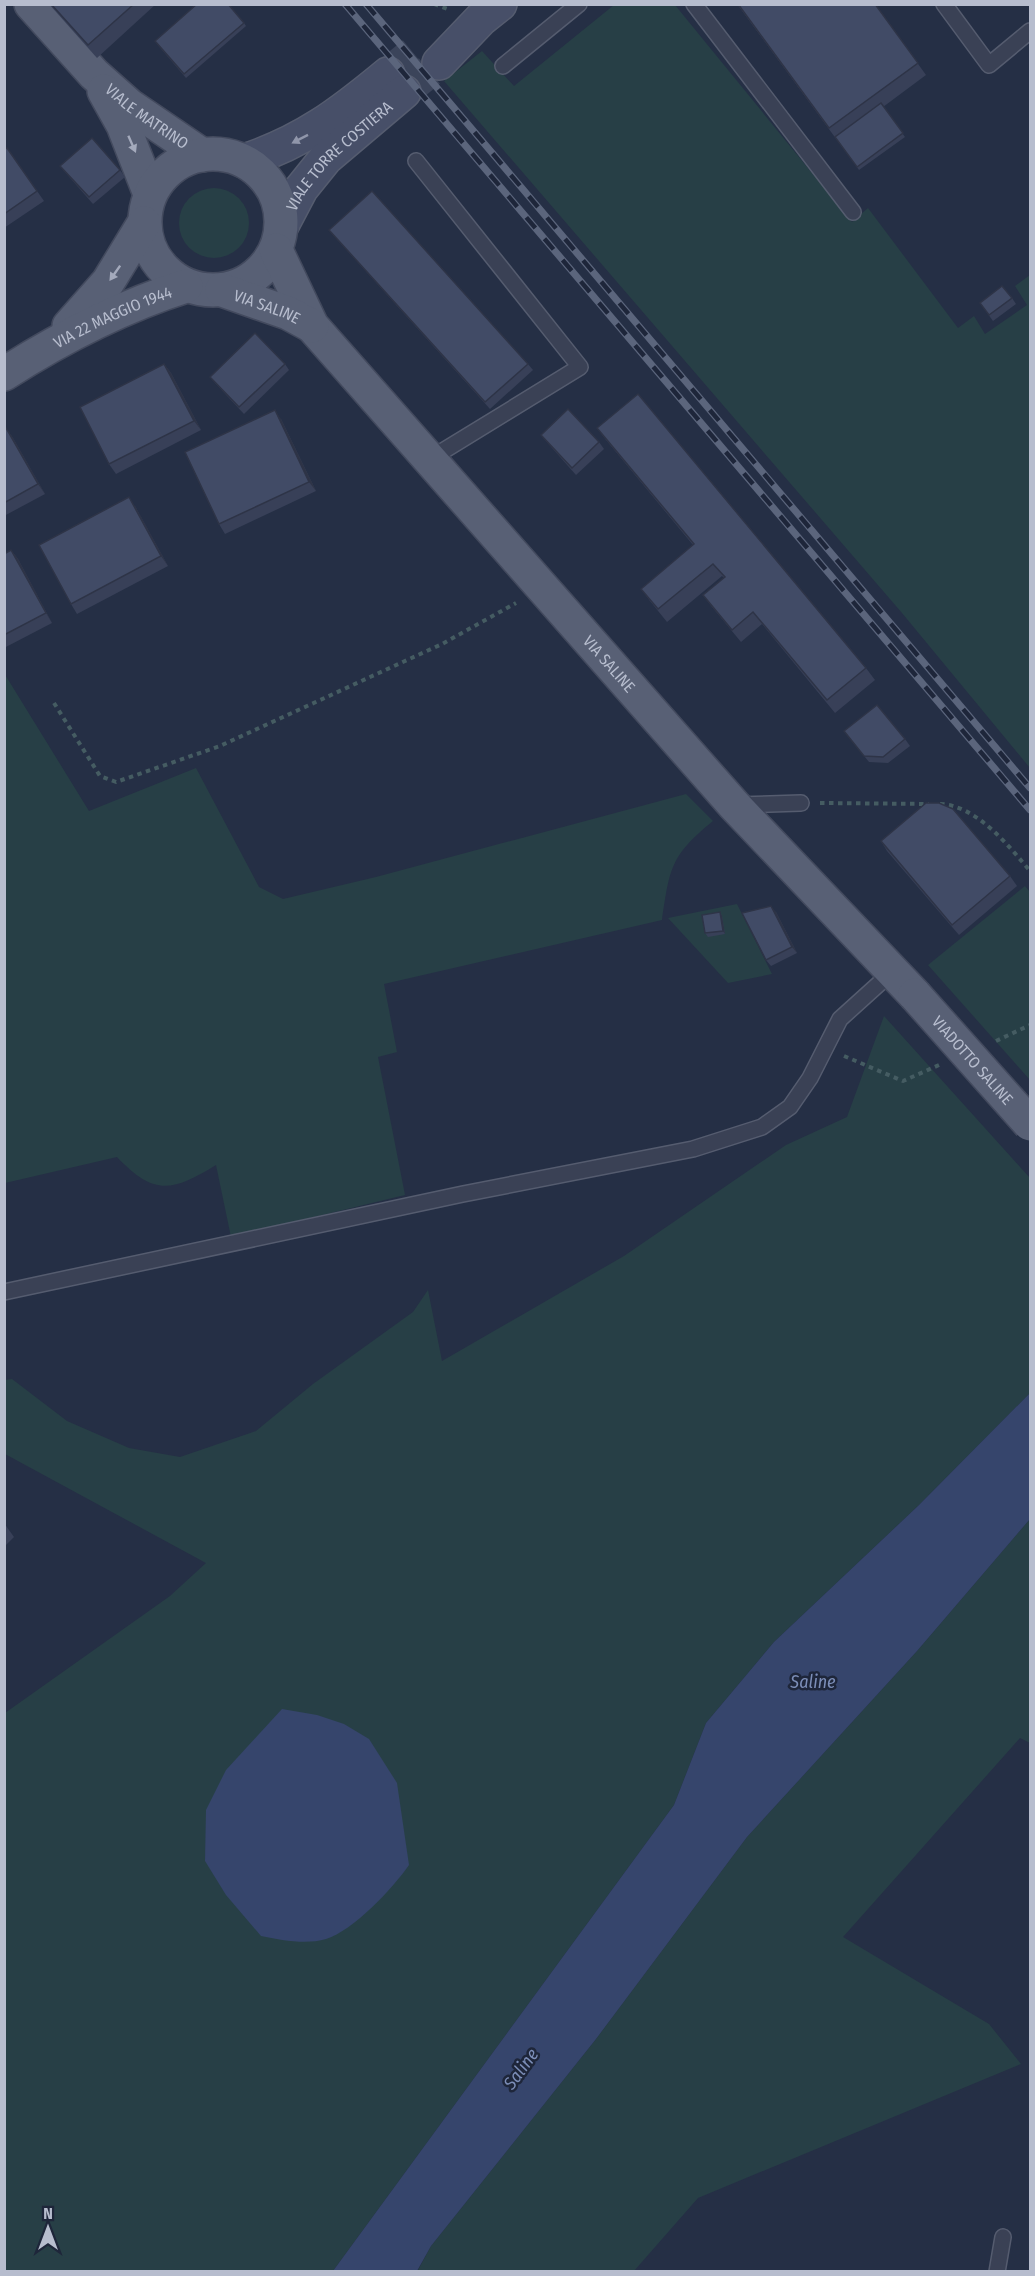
<svg xmlns="http://www.w3.org/2000/svg" width="1035" height="2276" viewBox="0 0 1035 2276" font-family="'Fira Sans Condensed',sans-serif">
<style>
.green{fill:#273f46}
.water{fill:#36456c}
.lines{fill:none;stroke-linecap:round;stroke-linejoin:round}
.secondary-tunnel{stroke:#3b445a;stroke-width:33;stroke-dasharray:33 16;stroke-linecap:butt}
.lane-casing{stroke:#555c6f;stroke-width:18}
.secondary-casing{stroke:#555c6f;stroke-width:36}
.primary-casing{stroke:#434a5e;stroke-width:36}
.path{stroke:#455c62;stroke-width:4;stroke-dasharray:4.5 4.5;stroke-linecap:butt}
.lane{stroke:#3a4155;stroke-width:15}
.secondary{stroke:#474f68;stroke-width:33}
.primary{stroke:#586075;stroke-width:33}
.rail-casing{stroke:#5b657c;stroke-width:7}
.rail{stroke:#1e263a;stroke-width:4.5;stroke-dasharray:14;stroke-linecap:butt}
.primary-bridge-casing{stroke:#434a5e;stroke-width:36;stroke-linecap:butt}
.primary-bridge{stroke:#586075;stroke-width:33}
.wall{fill:#384058}
.shaded-wall{fill:#2e3447}
.building{fill:#414b66;stroke:#2e3447;stroke-width:1.5}
.oneway{fill:#9096aa}
.oneway2{fill:#a4aabc}
.labels{text-anchor:middle;stroke-width:5;stroke-linejoin:round;paint-order:stroke}
.street-label{font-size:16px;fill:#b7bdce;stroke:#1e263a}
.water-label{font-size:18px;font-style:italic;fill:#7c8eb8;stroke:#1e263a}
</style>
<rect width="100%" height="100%" fill="#252f45"/>
<g class="green">
<path d="M 614,5 L 675,5 L 852,222 L 868,208 L 958,328 L 974,316 L 985,334 L 1027,305 L 1015,286 L 1030,275 L 1030,768 L 902,613 L 444,81 L 482,51 L 514,86 Z"/>
<circle cx="214" cy="223" r="35"/>
<path d="M 4,673 L 89,811 L 196,768 L 259,887 L 283,899 L 376,877 L 686,794 L 713,821 C 670,856 670,868 662,920 L 384,984 L 397,1052 L 378,1057 L 405,1195 L 231,1237 L 216,1165 C 172,1192 154,1196 117,1157 L 5,1183 Z"/>
<path d="M 1025,886 L 1030,892 L 1030,1080 L 928,965 Z"/>
<path d="M 737,904 L 772,974 L 728,983 L 668,918 Z"/>
<path d="M 884,1016 L 1030,1178 L 1030,1393 L 919,1505 L 774,1642 L 706,1723 L 674,1805 L 333,2271 L 5,2271 L 5,1713 L 170,1596 L 206,1563 L 5,1454 L 4,1380 L 12,1379 L 67,1421 L 129,1448 L 180,1457 L 256,1431 L 313,1384 L 413,1312 L 428,1290 L 442,1361 L 624,1256 L 786,1145 L 847,1117 Z"/>
<path d="M 1030,1519 L 1030,1743 L 1020,1738 L 843,1937 L 989,2024 L 1021,2064 L 698,2198 L 634,2271 L 417,2272 L 431,2246 L 596,2039 L 747,1837 L 917,1651 Z"/>
</g>
<g class="water">
<path d="M 1030,1393 L 1030,1519 L 917,1651 L 747,1837 L 596,2039 L 431,2246 L 417,2271 L 333,2271 L 674,1805 L 706,1723 L 774,1642 L 919,1505 Z"/>
<path d="M 282,1709 L 317,1715 L 344,1724 L 369,1739 L 397,1783 L 409,1865 C 393,1888 354,1930 326,1939 C 306,1945 281,1940 261,1936 L 226,1895 L 205,1861 L 206,1810 L 226,1770 Z"/>
</g>
<g class="lines">
<g class="secondary-tunnel">
<path d="M 388,74 L 423,45"/>
<path d="M 404,92 L 439,63"/>
</g>
<g class="lane-casing">
<g id="lane">
<path d="M 694,4 L 853,212"/>
<path d="M 944,4 L 989,65 L 1030,31"/>
<path d="M 503,66 L 579,4"/>
<path d="M 416,161 L 580,367 L 430,459"/>
<path d="M 737,805 L 801,803"/>
<path d="M 4,1292 L 463,1194 L 693,1149 L 762,1127 L 790,1107 L 810,1078 L 840,1019 L 892,972"/>
<path d="M 997,2272 L 1003,2237"/>
</g>
</g>
<g class="secondary-casing">
<g id="secondary">
<path d="M 439,63 L 481,19 L 500,4"/>
<path d="M 244,161 C 303,142 341,113 388,74"/>
<path id="s1" d="M 281,227 L 301,189 L 326,158 L 404,92"/>
</g>
</g>
<g class="primary-casing">
<g id="primary">
<path id="s2" d="M 31,4 L 94,74 L 130,106 L 202,155"/>
<path d="M 104,91 L 123,125 L 150,194"/>
<circle cx="213" cy="222" r="68"/>
<path id="s3" d="M 276,250 L 312,326 L 734,805 L 915,995"/>
<path id="s4" d="M 222,290 L 288,313 L 312,326"/>
<path d="M 69,326 L 108,282 L 144,223"/>
<path id="s5" d="M 4,374 C 62,337 120,307 186,286"/>
</g>
</g>
<g class="path">
<path d="M 434,4 L 450,10"/>
<path d="M 54,703 L 100,776 L 116,782 L 220,746 L 442,644 L 516,603"/>
<path d="M 820,803 L 929,804"/>
<path d="M 940,804 C 976,805 1009,846 1030,871"/>
<path d="M 996,1041 L 1030,1025"/>
<path d="M 844,1056 L 903,1081 L 939,1065"/>
</g>
<use href="#lane" class="lane"/>
<use href="#secondary" class="secondary"/>
<use href="#primary" class="primary"/>
<g class="rail-casing">
<g id="rail">
<path d="M 345,4 L 1030,810"/>
<path d="M 366,4 L 1030,788"/>
</g>
</g>
<use href="#rail" class="rail"/>
<g class="primary-bridge-casing">
<g id="primary-bridge">
<path id="s6" d="M 915,995 L 1030,1124"/>
</g>
</g>
<use href="#primary-bridge" class="primary-bridge"/>
</g>
<g class="wall">
<path d="M 49,4 L 156,4 L 97,58 Z"/>
<path d="M 737,4 L 875,4 L 926,75 L 883,107 L 905,137 L 859,170 Z"/>
<path d="M 244,23 L 246,26 L 186,78 L 157,44 Z"/>
<path d="M 7,148 L 44,201 L 4,228 L 4,150 Z"/>
<path d="M 60,166 L 120,170 L 125,177 L 93,204 L 65,172 Z"/>
<path d="M 329,230 L 528,364 L 533,370 L 490,409 L 334,236 Z"/>
<path d="M 1012,298 L 1016,304 L 993,321 L 980,303 Z"/>
<path d="M 164,364 L 171,373 L 201,430 L 116,474 L 109,464 Z"/>
<path d="M 285,364 L 289,370 L 244,414 L 215,383 L 210,377 Z"/>
<path d="M 281,419 L 316,491 L 225,534 L 219,524 Z"/>
<path d="M 6,428 L 13,438 L 45,494 L 4,516 L 4,429 Z"/>
<path d="M 597,428 L 866,668 L 875,680 L 835,713 L 762,624 L 741,642 L 712,607 L 703,595 L 724,578 L 722,576 L 667,622 L 650,601 L 641,589 L 693,545 L 606,440 Z"/>
<path d="M 541,435 L 599,442 L 604,449 L 576,475 L 546,441 Z"/>
<path d="M 135,506 L 168,566 L 77,614 L 71,604 Z"/>
<path d="M 11,550 L 18,559 L 52,623 L 4,648 L 4,554 Z"/>
<path d="M 844,731 L 905,739 L 910,746 L 888,763 L 869,762 Z"/>
<path d="M 881,841 L 1010,876 L 1017,886 L 959,935 L 887,851 Z"/>
<path d="M 720,912 L 722,916 L 725,934 L 708,937 L 705,933 Z"/>
<path d="M 776,912 L 797,953 L 771,966 L 766,960 Z"/>
<path d="M 4,1523 L 14,1537 L 4,1547 Z"/>
</g>
<g class="shaded-wall">
<path d="M 164,364 L 171,373 L 201,430 L 194,421 Z"/>
<path d="M 275,410 L 281,419 L 316,491 L 309,482 Z"/>
<path d="M 6,428 L 13,438 L 45,494 L 38,484 Z"/>
<path d="M 129,497 L 135,506 L 168,566 L 161,556 Z"/>
<path d="M 11,550 L 18,559 L 52,623 L 46,613 Z"/>
<path d="M 771,906 L 776,912 L 797,953 L 792,947 Z"/>
<path d="M 720,912 L 722,916 L 725,934 L 723,931 Z"/>
</g>
<g class="building">
<path d="M 51,4 L 134,4 L 88,45 Z"/>
<path d="M 197,4 L 228,4 L 244,23 L 184,74 L 155,41 Z"/>
<path d="M 738,4 L 875,4 L 918,63 L 829,128 Z"/>
<path d="M 881,103 L 903,133 L 857,167 L 835,137 Z"/>
<path d="M 92,138 L 120,170 L 89,197 L 60,166 Z"/>
<path d="M 7,148 L 37,191 L 4,214 L 4,150 Z"/>
<path d="M 372,191 L 528,364 L 485,402 L 329,230 Z"/>
<path d="M 1002,286 L 1012,298 L 989,315 L 980,303 Z"/>
<path d="M 255,333 L 285,364 L 239,407 L 210,377 Z"/>
<path d="M 164,364 L 194,421 L 109,464 L 80,407 Z"/>
<path d="M 638,394 L 866,668 L 827,700 L 753,612 L 732,630 L 703,595 L 725,577 L 713,564 L 658,609 L 641,589 L 694,544 L 597,428 Z"/>
<path d="M 568,409 L 599,442 L 572,468 L 541,435 Z"/>
<path d="M 275,410 L 309,482 L 219,524 L 185,452 Z"/>
<path d="M 6,428 L 38,484 L 4,503 L 4,429 Z"/>
<path d="M 129,497 L 161,556 L 71,604 L 39,545 Z"/>
<path d="M 11,550 L 46,613 L 4,635 L 4,554 Z"/>
<path d="M 877,705 L 905,739 L 883,757 L 864,756 L 844,731 Z"/>
<path d="M 926,803 L 939,803 L 953,809 L 1010,876 L 952,925 L 881,841 Z"/>
<path d="M 771,906 L 792,947 L 766,960 L 742,913 Z"/>
<path d="M 720,912 L 723,931 L 705,933 L 702,915 Z"/>
</g>
<defs><path id="oneway-solid" d="M-6-.8H1V-3.2L6.5 0L1 3.2V.8H-6Z" transform="scale(1.5)"/></defs>
<use class="oneway" href="#oneway-solid" transform="translate(300 139) rotate(153)"/>
<g class="oneway2">
<use href="#oneway-solid" transform="translate(132 144) rotate(66)"/>
<use href="#oneway-solid" transform="translate(115 273) rotate(125)"/>
</g>
<g class="labels">
<g class="street-label">
<text dy="6" stroke="none"><textPath href="#s2" startOffset="162">VIALE MATRINO</textPath></text>
<text dy="6" stroke="none"><textPath href="#s1" startOffset="93">VIALE TORRE COSTIERA</textPath></text>
<text dy="6" stroke="none"><textPath href="#s4" startOffset="48">VIA SALINE</textPath></text>
<text dy="6" stroke="none"><textPath href="#s5" startOffset="123">VIA 22 MAGGIO 1944</textPath></text>
<text dy="6" stroke="none"><textPath href="#s3" startOffset="534">VIA SALINE</textPath></text>
<text dy="6" stroke="none"><textPath href="#s6" startOffset="87">VIADOTTO SALINE</textPath></text>
</g>
<g class="water-label">
<text x="813" y="1688">Saline</text>
<text transform="translate(521 2069) rotate(-54)" y="6">Saline</text>
</g>
</g>
<rect width="1035" height="2276" fill="none" stroke="#b7bdce" stroke-width="12"/>
<g transform="translate(48 2228)" stroke="#1e263a" stroke-width="4.5" paint-order="stroke">
<path d="M0-4.5L10 22L0 15L-10 22Z" fill="#b7bdce"/>
<text y="-9" font-size="16" font-weight="bold" text-anchor="middle" fill="#b7bdce">N</text>
</g>
</svg>
